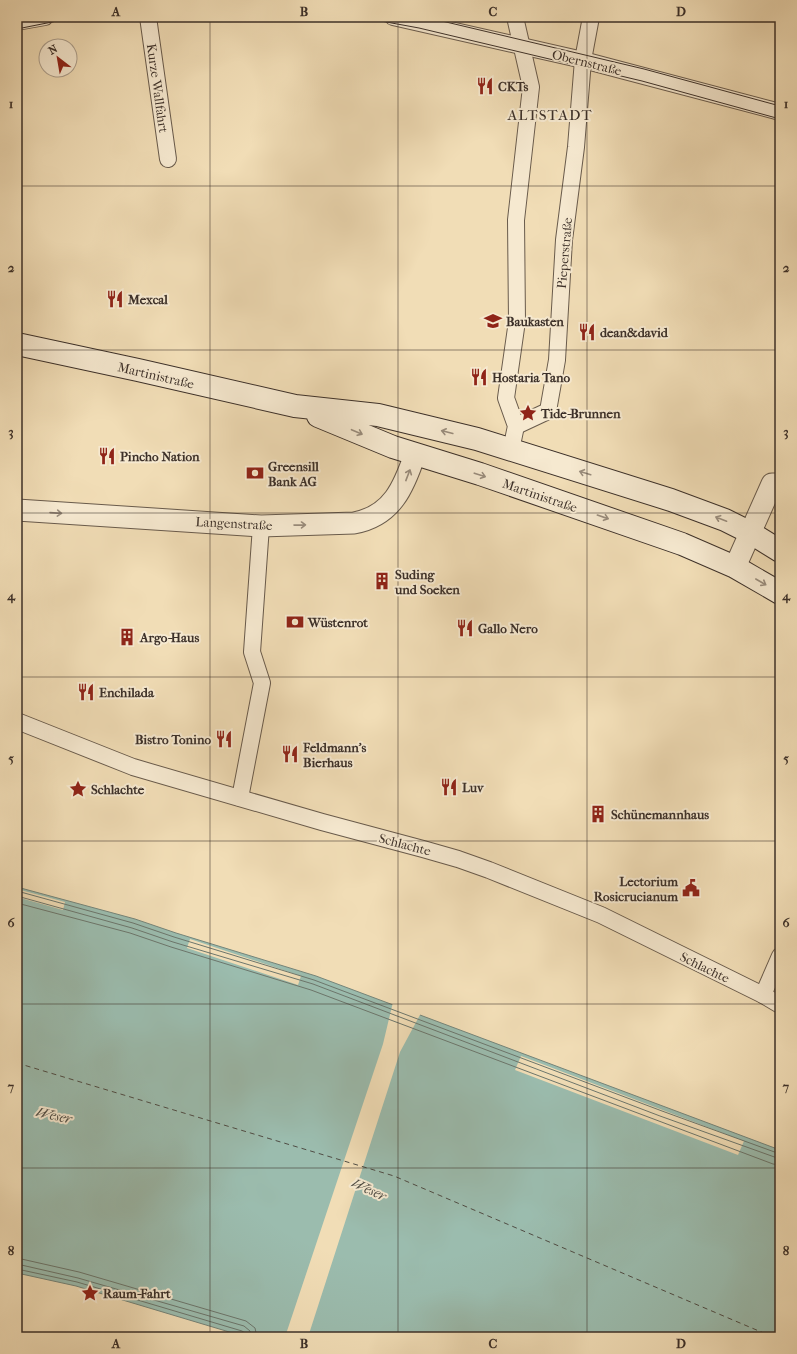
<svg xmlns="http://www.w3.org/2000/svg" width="797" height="1354" viewBox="0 0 797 1354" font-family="'IM FELL French Canon',serif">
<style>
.water{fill:#9bbcae;stroke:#758479}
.pier{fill:#f1ddb6}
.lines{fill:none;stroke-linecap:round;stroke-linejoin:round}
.shore{stroke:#6c766c;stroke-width:1}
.ferry{stroke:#4f4c44;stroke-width:1;stroke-dasharray:5 4;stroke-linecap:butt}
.pedestrian-casing{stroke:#695b4c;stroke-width:18}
.minor-casing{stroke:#695b4c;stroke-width:23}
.secondary-casing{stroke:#3c3029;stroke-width:24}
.pedestrian{stroke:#f6e9d0;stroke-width:16}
.minor{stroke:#f6e9d0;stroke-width:21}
.secondary{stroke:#f6e9d0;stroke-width:22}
.tram{stroke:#3c3029;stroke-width:1}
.oneway{stroke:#998c7c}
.grid{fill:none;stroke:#3c3029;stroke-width:1;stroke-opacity:0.55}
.labels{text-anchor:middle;stroke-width:4;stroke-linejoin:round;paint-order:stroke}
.street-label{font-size:13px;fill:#3c3029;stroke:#f6e9d0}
.poi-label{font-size:13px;font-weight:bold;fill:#3c3029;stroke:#f6e9d0;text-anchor:start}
.water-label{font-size:14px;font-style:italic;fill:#4f4c44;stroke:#f6e9d0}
.quarter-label{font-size:15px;letter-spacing:1px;fill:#3c3029;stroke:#f6e9d0}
.neatline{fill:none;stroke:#3c3029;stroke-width:1.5}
.grid-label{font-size:13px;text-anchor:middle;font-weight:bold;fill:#3c3029}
</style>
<rect width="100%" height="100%" fill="#f1ddb6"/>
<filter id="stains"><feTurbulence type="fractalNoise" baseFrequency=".005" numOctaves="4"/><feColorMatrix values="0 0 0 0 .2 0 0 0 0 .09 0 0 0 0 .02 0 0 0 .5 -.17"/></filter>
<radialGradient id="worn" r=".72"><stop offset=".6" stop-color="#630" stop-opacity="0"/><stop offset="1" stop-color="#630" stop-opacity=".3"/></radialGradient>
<path class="water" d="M 17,887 L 135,919 L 176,933 L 316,976 L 780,1150 L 780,1337 L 246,1337 L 76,1286 L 17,1273 Z"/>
<g class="pier">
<path d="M 17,889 L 65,902 L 63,910 L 17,897 Z"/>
<path d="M 190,939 L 301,976 L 298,985 L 187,948 Z"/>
<path d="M 393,1002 L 421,1013 L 400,1052 L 308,1337 L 285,1337 L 383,1044 Z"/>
<path d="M 521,1056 L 744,1141 L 738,1155 L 515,1070 Z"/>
</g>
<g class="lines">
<g class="shore">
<path d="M 17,891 L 133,923 L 174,937 L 314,980 L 662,1111 L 780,1154"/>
<path d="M 17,896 L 132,928 L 173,942 L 313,984 L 660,1116 L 780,1159"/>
<path d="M 17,903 L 130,933 L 171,947 L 311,990 L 773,1164 L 780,1165"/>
<path d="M 17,1258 L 79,1272 L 246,1321 L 255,1328 L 257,1337"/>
<path d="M 17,1264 L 78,1278 L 244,1326 L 250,1331 L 251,1337"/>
<path d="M 17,1269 L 77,1282 L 242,1331 L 245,1333 L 246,1337"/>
</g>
<path class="ferry" d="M 17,1063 L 394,1176 L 773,1337"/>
<g class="pedestrian-casing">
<g id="pedestrian">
<path d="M 148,17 L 168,159"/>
<path d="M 393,17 L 583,60 L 780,112"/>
<path d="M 17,22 L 45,17"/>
<path d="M 516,426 L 548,411 L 557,360 L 564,240 L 576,147 L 583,60 L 591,17"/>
<path d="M 511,450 L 516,426 L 506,398 L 517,321 L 516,220 L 531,87 L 515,17"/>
<path d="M 17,721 L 133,767 L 322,822 L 423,849 L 458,859 L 489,870 L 601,915 L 763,995 L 780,1005"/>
<path d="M 240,798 L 262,683 L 252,652 L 261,526"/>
<path d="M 763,995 L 780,956"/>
</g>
</g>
<g class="minor-casing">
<g id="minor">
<path d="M 17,510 L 261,526 L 354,523 C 392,516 404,487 415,454"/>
<path d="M 735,567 L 772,484 L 780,484"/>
</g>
</g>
<g class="secondary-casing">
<g id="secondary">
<path d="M 17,344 L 138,370 L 295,406 L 378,415 L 477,439 L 671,500 L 725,520 L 751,533 L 780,551"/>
<path d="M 318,416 L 393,447 L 480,474 L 682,544 L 735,567 L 780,593"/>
</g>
</g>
<use href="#pedestrian" class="pedestrian"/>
<use href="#minor" class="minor"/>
<use href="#secondary" class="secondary"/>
<g class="tram">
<path d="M 359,17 L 419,28 L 583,67 L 642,81 L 780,119"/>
<path d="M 425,17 L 644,69 L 780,106"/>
<path d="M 17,29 L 77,17"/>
</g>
</g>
<defs><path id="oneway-shaft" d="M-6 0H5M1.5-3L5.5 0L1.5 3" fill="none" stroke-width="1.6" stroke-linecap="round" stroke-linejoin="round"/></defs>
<g class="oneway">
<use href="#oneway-shaft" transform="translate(357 432) rotate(23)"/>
<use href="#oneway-shaft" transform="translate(447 432) rotate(-166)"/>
<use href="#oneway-shaft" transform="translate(585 473) rotate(-163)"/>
<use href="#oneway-shaft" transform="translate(408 475) rotate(-69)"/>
<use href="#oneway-shaft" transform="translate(480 475) rotate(18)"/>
<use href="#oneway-shaft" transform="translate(56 513) rotate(4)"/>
<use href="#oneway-shaft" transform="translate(603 517) rotate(19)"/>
<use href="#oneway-shaft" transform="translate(721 519) rotate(-159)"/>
<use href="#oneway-shaft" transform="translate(300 525) rotate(-1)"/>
<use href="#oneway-shaft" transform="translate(761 582) rotate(30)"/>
</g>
<path class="grid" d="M 210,17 L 210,1337M 398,17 L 398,1337M 587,17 L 587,1337M 17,186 L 780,186M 17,350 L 780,350M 17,513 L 780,513M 17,677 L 780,677M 17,841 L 780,841M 17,1004 L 780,1004M 17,1168 L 780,1168"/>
<defs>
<g id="restaurant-bare" transform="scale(1.38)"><path d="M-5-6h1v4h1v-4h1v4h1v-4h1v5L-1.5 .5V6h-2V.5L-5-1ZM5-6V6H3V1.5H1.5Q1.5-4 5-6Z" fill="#8f2418" stroke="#f6e9d0" stroke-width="2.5" paint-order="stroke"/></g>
<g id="school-bare" transform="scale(1.38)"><path d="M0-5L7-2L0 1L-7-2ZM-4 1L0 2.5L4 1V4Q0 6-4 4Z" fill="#8f2418" stroke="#f6e9d0" stroke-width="2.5" paint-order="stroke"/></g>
<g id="sight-bare" transform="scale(1.38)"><path d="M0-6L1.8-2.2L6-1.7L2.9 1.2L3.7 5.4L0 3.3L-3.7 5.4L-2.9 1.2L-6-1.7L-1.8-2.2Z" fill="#8f2418" stroke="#f6e9d0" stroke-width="2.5" paint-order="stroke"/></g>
<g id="bank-bare" transform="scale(1.38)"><path d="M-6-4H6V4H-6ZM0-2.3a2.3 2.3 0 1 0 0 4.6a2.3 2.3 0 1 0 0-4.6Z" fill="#8f2418" stroke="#f6e9d0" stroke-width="2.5" paint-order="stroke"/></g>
<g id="building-bare" transform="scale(1.38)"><path d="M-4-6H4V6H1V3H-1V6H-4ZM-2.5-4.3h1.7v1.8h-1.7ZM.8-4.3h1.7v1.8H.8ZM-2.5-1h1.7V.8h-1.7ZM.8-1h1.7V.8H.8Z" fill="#8f2418" stroke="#f6e9d0" stroke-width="2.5" paint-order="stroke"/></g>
<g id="civic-bare" transform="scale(1.38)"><path d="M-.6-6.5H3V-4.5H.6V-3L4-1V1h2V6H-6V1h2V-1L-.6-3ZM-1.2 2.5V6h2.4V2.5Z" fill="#8f2418" stroke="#f6e9d0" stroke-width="2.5" paint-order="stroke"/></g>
</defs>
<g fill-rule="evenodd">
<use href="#restaurant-bare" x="485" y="86"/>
<use href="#restaurant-bare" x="115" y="299"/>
<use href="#school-bare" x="493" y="321"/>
<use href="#restaurant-bare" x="587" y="332"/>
<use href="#restaurant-bare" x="479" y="377"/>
<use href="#sight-bare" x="528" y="413"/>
<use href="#restaurant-bare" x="107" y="456"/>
<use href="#bank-bare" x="255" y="473"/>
<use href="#building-bare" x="382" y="581"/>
<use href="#bank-bare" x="295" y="622"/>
<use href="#restaurant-bare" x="465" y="628"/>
<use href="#building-bare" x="127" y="637"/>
<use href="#restaurant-bare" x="86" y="692"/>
<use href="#restaurant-bare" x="224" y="739"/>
<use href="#restaurant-bare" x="290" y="754"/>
<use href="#restaurant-bare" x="449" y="787"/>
<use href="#sight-bare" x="78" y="789"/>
<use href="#building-bare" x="598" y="814"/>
<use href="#civic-bare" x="691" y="888"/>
<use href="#sight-bare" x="90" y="1293"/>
</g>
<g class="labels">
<g class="street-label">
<text transform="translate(587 62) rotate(14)" y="5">Obernstraße</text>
<text transform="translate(158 88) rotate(82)" y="5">Kurze Wallfahrt</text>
<text transform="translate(564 253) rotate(-85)" y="5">Pieperstraße</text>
<text transform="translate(156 375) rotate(13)" y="5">Martinistraße</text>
<text transform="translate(540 495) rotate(19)" y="5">Martinistraße</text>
<text transform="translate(234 523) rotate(3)" y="5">Langenstraße</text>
<text transform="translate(405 844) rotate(15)" y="5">Schlachte</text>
<text transform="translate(705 967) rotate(26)" y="5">Schlachte</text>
</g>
<g class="poi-label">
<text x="498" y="91">CKTs</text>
<text x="128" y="304">Mexcal</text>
<text x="506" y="326">Baukasten</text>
<text x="600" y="337">dean&amp;david</text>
<text x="492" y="382">Hostaria Tano</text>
<text x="541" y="418">Tide-Brunnen</text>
<text x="120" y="461">Pincho Nation</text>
<text x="268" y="471">Greensill<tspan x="268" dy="15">Bank AG</tspan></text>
<text x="395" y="579">Suding<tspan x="395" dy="15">und Soeken</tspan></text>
<text x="308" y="627">Wüstenrot</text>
<text x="478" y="633">Gallo Nero</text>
<text x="140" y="642">Argo-Haus</text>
<text x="99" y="697">Enchilada</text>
<text x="211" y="744" text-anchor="end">Bistro Tonino</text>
<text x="303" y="752">Feldmann's<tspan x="303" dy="15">Bierhaus</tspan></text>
<text x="462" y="792">Luv</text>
<text x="91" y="794">Schlachte</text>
<text x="611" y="819">Schünemannhaus</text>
<text x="678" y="886" text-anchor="end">Lectorium<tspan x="678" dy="15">Rosicrucianum</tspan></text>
<text x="103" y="1298">Raum-Fahrt</text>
</g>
<g class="water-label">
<text transform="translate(54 1115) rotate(12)" y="5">Weser</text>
<text transform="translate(369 1189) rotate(24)" y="5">Weser</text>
</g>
<g class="quarter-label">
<text x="550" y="120">ALTSTADT</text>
</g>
</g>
<rect width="797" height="1354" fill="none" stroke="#f1ddb6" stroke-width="44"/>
<g transform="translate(58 58) rotate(329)"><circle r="19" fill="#f6e9d0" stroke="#ac9f8d"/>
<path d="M0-3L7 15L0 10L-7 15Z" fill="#8f2418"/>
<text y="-6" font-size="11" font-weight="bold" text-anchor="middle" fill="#3c3029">N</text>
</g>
<rect x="22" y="22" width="753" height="1310" class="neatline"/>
<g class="grid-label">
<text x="116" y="16">A</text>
<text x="304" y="16">B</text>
<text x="493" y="16">C</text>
<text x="681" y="16">D</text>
<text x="11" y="108">1</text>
<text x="786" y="108">1</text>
<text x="11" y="272">2</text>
<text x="786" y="272">2</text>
<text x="11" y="436">3</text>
<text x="786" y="436">3</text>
<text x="11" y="600">4</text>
<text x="786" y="600">4</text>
<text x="11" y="763">5</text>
<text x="786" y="763">5</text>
<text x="11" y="927">6</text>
<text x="786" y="927">6</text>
<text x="11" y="1091">7</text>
<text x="786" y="1091">7</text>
<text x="11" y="1255">8</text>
<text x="786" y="1255">8</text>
<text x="116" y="1348">A</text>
<text x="304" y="1348">B</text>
<text x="493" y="1348">C</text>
<text x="681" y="1348">D</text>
</g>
<rect width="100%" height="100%" filter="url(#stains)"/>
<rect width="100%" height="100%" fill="url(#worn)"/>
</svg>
